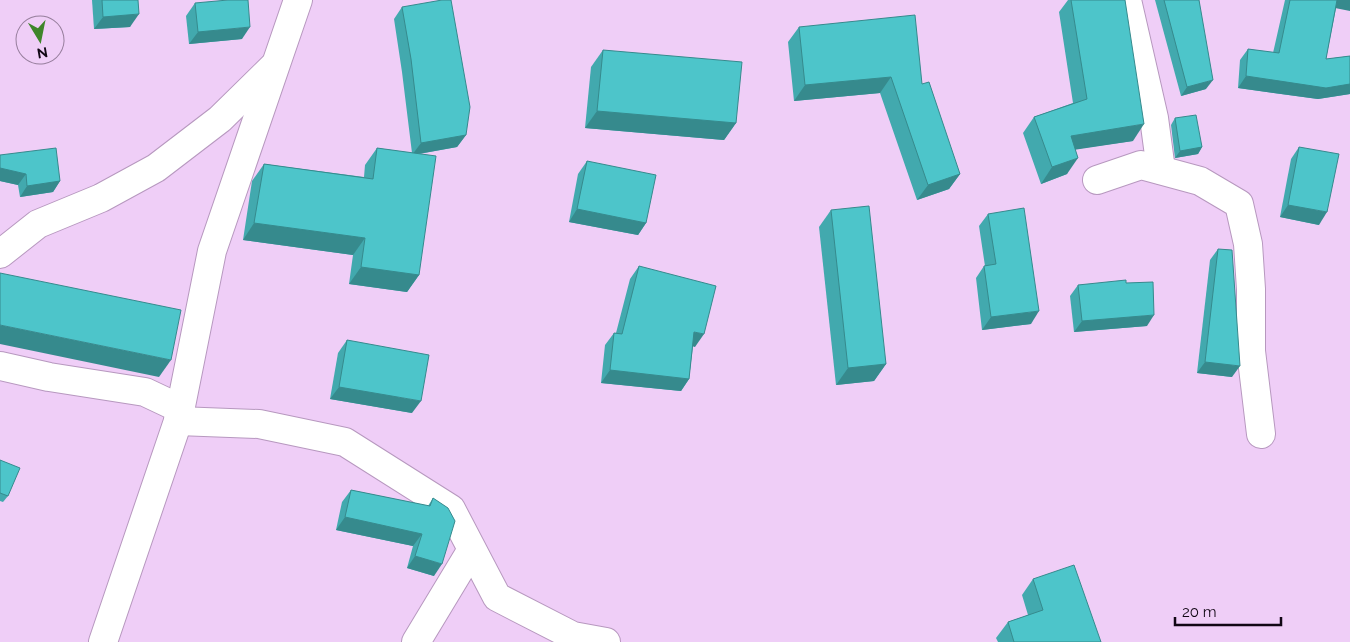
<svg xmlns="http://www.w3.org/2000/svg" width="1350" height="642" viewBox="0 0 1350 642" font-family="Raleway,sans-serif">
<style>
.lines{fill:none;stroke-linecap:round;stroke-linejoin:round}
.minor-casing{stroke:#b798bf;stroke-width:30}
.minor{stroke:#fff;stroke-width:28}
.wall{fill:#42a9ae}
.shaded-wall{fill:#368a8d}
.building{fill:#4dc5ca;stroke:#368a8d}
</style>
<rect width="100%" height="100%" fill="#efcef7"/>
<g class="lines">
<g class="minor-casing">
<g id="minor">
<path d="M 1127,0 L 1154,118 L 1161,170"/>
<path d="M 1097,180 L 1141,165 L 1200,181 L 1239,204 L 1248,244 L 1251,289 L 1251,351 L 1261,434"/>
<path d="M 0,254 L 38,224 L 101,198 L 156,168 L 220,119 L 273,67"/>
<path d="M 0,366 L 49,377 L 145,392 L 181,409"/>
<path d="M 178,421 L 259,424 L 345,442 L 451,509 L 497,597 L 573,636 L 606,642"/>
<path d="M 103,642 L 178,421 L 212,251 L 298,0"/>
<path d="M 416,642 L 471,551"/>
</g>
</g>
<use href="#minor" class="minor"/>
</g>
<g class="wall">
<path d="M 92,0 L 138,0 L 130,27 L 94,29 Z"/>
<path d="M 1068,0 L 1125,0 L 1133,141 L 1076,149 L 1067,174 L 1041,184 L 1023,133 L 1034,117 L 1073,103 L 1059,12 Z"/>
<path d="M 1155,0 L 1199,0 L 1206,89 L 1181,96 Z"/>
<path d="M 1285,0 L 1350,0 L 1336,8 L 1326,59 L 1350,56 L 1350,94 L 1318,99 L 1238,88 L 1240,60 L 1248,49 L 1273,53 Z"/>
<path d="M 195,3 L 242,39 L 189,44 L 186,16 Z"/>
<path d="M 402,7 L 466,135 L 457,147 L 419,154 L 419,275 L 407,292 L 349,284 L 353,255 L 243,240 L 252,181 L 264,164 L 364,177 L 365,165 L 377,148 L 412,153 L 402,72 L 394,19 Z"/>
<path d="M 799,27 L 922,84 L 960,174 L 949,189 L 917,200 L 880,93 L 794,101 L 788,42 Z"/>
<path d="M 603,50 L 736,123 L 724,140 L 585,128 L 591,67 Z"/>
<path d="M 1175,118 L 1202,147 L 1198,154 L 1175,158 L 1171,125 Z"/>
<path d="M 1299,147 L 1319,225 L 1280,217 L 1291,159 Z"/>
<path d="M 0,155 L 60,181 L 53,192 L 20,197 L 18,185 L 0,181 Z"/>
<path d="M 587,161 L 646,223 L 638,235 L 569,222 L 578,174 Z"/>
<path d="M 831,210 L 886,364 L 874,381 L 836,385 L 819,227 Z"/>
<path d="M 988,214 L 1031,324 L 982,330 L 976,278 L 984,266 L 985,266 L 979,226 Z"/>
<path d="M 1218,249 L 1232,377 L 1197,373 L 1210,260 Z"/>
<path d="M 639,266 L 695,347 L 693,346 L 689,379 L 681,391 L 601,383 L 605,345 L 614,333 L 616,333 L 630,279 Z"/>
<path d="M 1126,283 L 1147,326 L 1074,332 L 1070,296 L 1078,285 Z"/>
<path d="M 347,340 L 412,413 L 330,399 L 338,353 Z"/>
<path d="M 0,460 L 8,496 L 3,502 L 0,501 Z"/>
<path d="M 351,490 L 428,506 L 433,498 L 434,576 L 407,568 L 413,546 L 336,530 L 342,502 Z"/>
<path d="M 1033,579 L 1101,642 L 998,642 L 996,638 L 1008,622 L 1028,615 L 1022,595 Z"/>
</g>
<g class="shaded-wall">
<path d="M 1335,0 L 1350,0 L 1350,11 L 1330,7 Z"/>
<path d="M 139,14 L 130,27 L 94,29 L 103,17 Z"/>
<path d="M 250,27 L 242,39 L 189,44 L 198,32 Z"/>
<path d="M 1246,76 L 1350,84 L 1350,94 L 1318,99 L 1238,88 Z"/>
<path d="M 891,77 L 880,93 L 794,101 L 805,85 Z"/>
<path d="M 1213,80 L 1206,89 L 1181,96 L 1187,87 Z"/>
<path d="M 597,111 L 736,123 L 724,140 L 585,128 Z"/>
<path d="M 1144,124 L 1133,141 L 1060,152 L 1071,136 Z"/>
<path d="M 466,135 L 457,147 L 412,155 L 421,143 Z"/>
<path d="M 1202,147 L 1198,154 L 1175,158 L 1180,151 Z"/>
<path d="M 1078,158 L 1067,174 L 1041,184 L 1052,167 Z"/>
<path d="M 0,168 L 26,174 L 18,185 L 0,181 Z"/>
<path d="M 960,174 L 949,189 L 917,200 L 928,185 Z"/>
<path d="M 60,181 L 53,192 L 20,197 L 27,186 Z"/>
<path d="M 1288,205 L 1327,212 L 1319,225 L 1280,217 Z"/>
<path d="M 577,209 L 646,223 L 638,235 L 569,222 Z"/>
<path d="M 254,223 L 365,238 L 353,255 L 243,240 Z"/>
<path d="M 361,267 L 419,275 L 407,292 L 349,284 Z"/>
<path d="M 1039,311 L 1031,324 L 982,330 L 991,317 Z"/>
<path d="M 1154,315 L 1147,326 L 1074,332 L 1082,321 Z"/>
<path d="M 0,325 L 171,360 L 159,377 L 0,344 Z"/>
<path d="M 694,332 L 704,334 L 695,347 L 686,344 Z"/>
<path d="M 1205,362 L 1240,366 L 1232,377 L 1197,373 Z"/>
<path d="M 886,364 L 874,381 L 836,385 L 848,368 Z"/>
<path d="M 610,370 L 689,379 L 681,391 L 601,383 Z"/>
<path d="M 339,387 L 421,401 L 412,413 L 330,399 Z"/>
<path d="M 345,517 L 422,534 L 413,546 L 336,530 Z"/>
<path d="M 415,556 L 442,564 L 434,576 L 407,568 Z"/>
</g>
<g class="building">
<path d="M 102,0 L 138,0 L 139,14 L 103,17 Z"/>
<path d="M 228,0 L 248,0 L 250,27 L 198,32 L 195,3 Z"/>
<path d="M 442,0 L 451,0 L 470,107 L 466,135 L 421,143 L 411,59 L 402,7 Z"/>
<path d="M 1071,0 L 1125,0 L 1144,124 L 1071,136 L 1078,158 L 1052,167 L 1034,117 L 1087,99 Z"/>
<path d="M 1164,0 L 1199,0 L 1213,80 L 1187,87 Z"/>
<path d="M 1290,0 L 1337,0 L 1326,59 L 1350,56 L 1350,84 L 1326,88 L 1246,76 L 1248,49 L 1279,53 Z"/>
<path d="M 915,15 L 922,84 L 929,82 L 960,174 L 928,185 L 891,77 L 805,85 L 799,27 Z"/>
<path d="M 603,50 L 742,62 L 736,123 L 597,111 Z"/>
<path d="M 1196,115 L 1202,147 L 1180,151 L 1175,118 Z"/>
<path d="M 1299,147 L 1339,154 L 1327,212 L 1288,205 Z"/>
<path d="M 56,148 L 60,181 L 27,186 L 26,174 L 0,168 L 0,155 Z"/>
<path d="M 377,148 L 436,156 L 419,275 L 361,267 L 365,238 L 254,223 L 264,164 L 373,179 Z"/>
<path d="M 587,161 L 656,175 L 646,223 L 577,209 Z"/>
<path d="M 869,206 L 886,364 L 848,368 L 831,210 Z"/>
<path d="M 1024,208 L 1039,311 L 991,317 L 984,266 L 996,264 L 988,214 Z"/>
<path d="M 1218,249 L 1232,250 L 1240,366 L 1205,362 Z"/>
<path d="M 639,266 L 716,286 L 704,334 L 694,332 L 689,379 L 610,370 L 614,333 L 622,334 Z"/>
<path d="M 0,273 L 181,310 L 171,360 L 0,325 Z"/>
<path d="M 1126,280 L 1126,283 L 1153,282 L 1154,315 L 1082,321 L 1078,285 Z"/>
<path d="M 347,340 L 429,355 L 421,401 L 339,387 Z"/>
<path d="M 0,460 L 20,468 L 8,496 L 0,493 Z"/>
<path d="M 351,490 L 430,506 L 433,498 L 448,508 L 455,521 L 442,564 L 415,556 L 422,534 L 345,517 Z"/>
<path d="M 1074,565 L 1101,642 L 1014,642 L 1008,622 L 1043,610 L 1033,579 Z"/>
</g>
<g transform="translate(40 40) rotate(170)"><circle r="24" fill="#efcef7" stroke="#967e9c"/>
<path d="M0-4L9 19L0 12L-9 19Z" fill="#3e852a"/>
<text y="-8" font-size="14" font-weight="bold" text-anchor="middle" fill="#110714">N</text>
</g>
<path d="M1175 617v8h106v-8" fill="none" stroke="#110714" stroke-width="2.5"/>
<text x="1182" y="617" font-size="15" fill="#110714" stroke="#efcef7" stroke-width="4" paint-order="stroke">20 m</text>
</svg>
